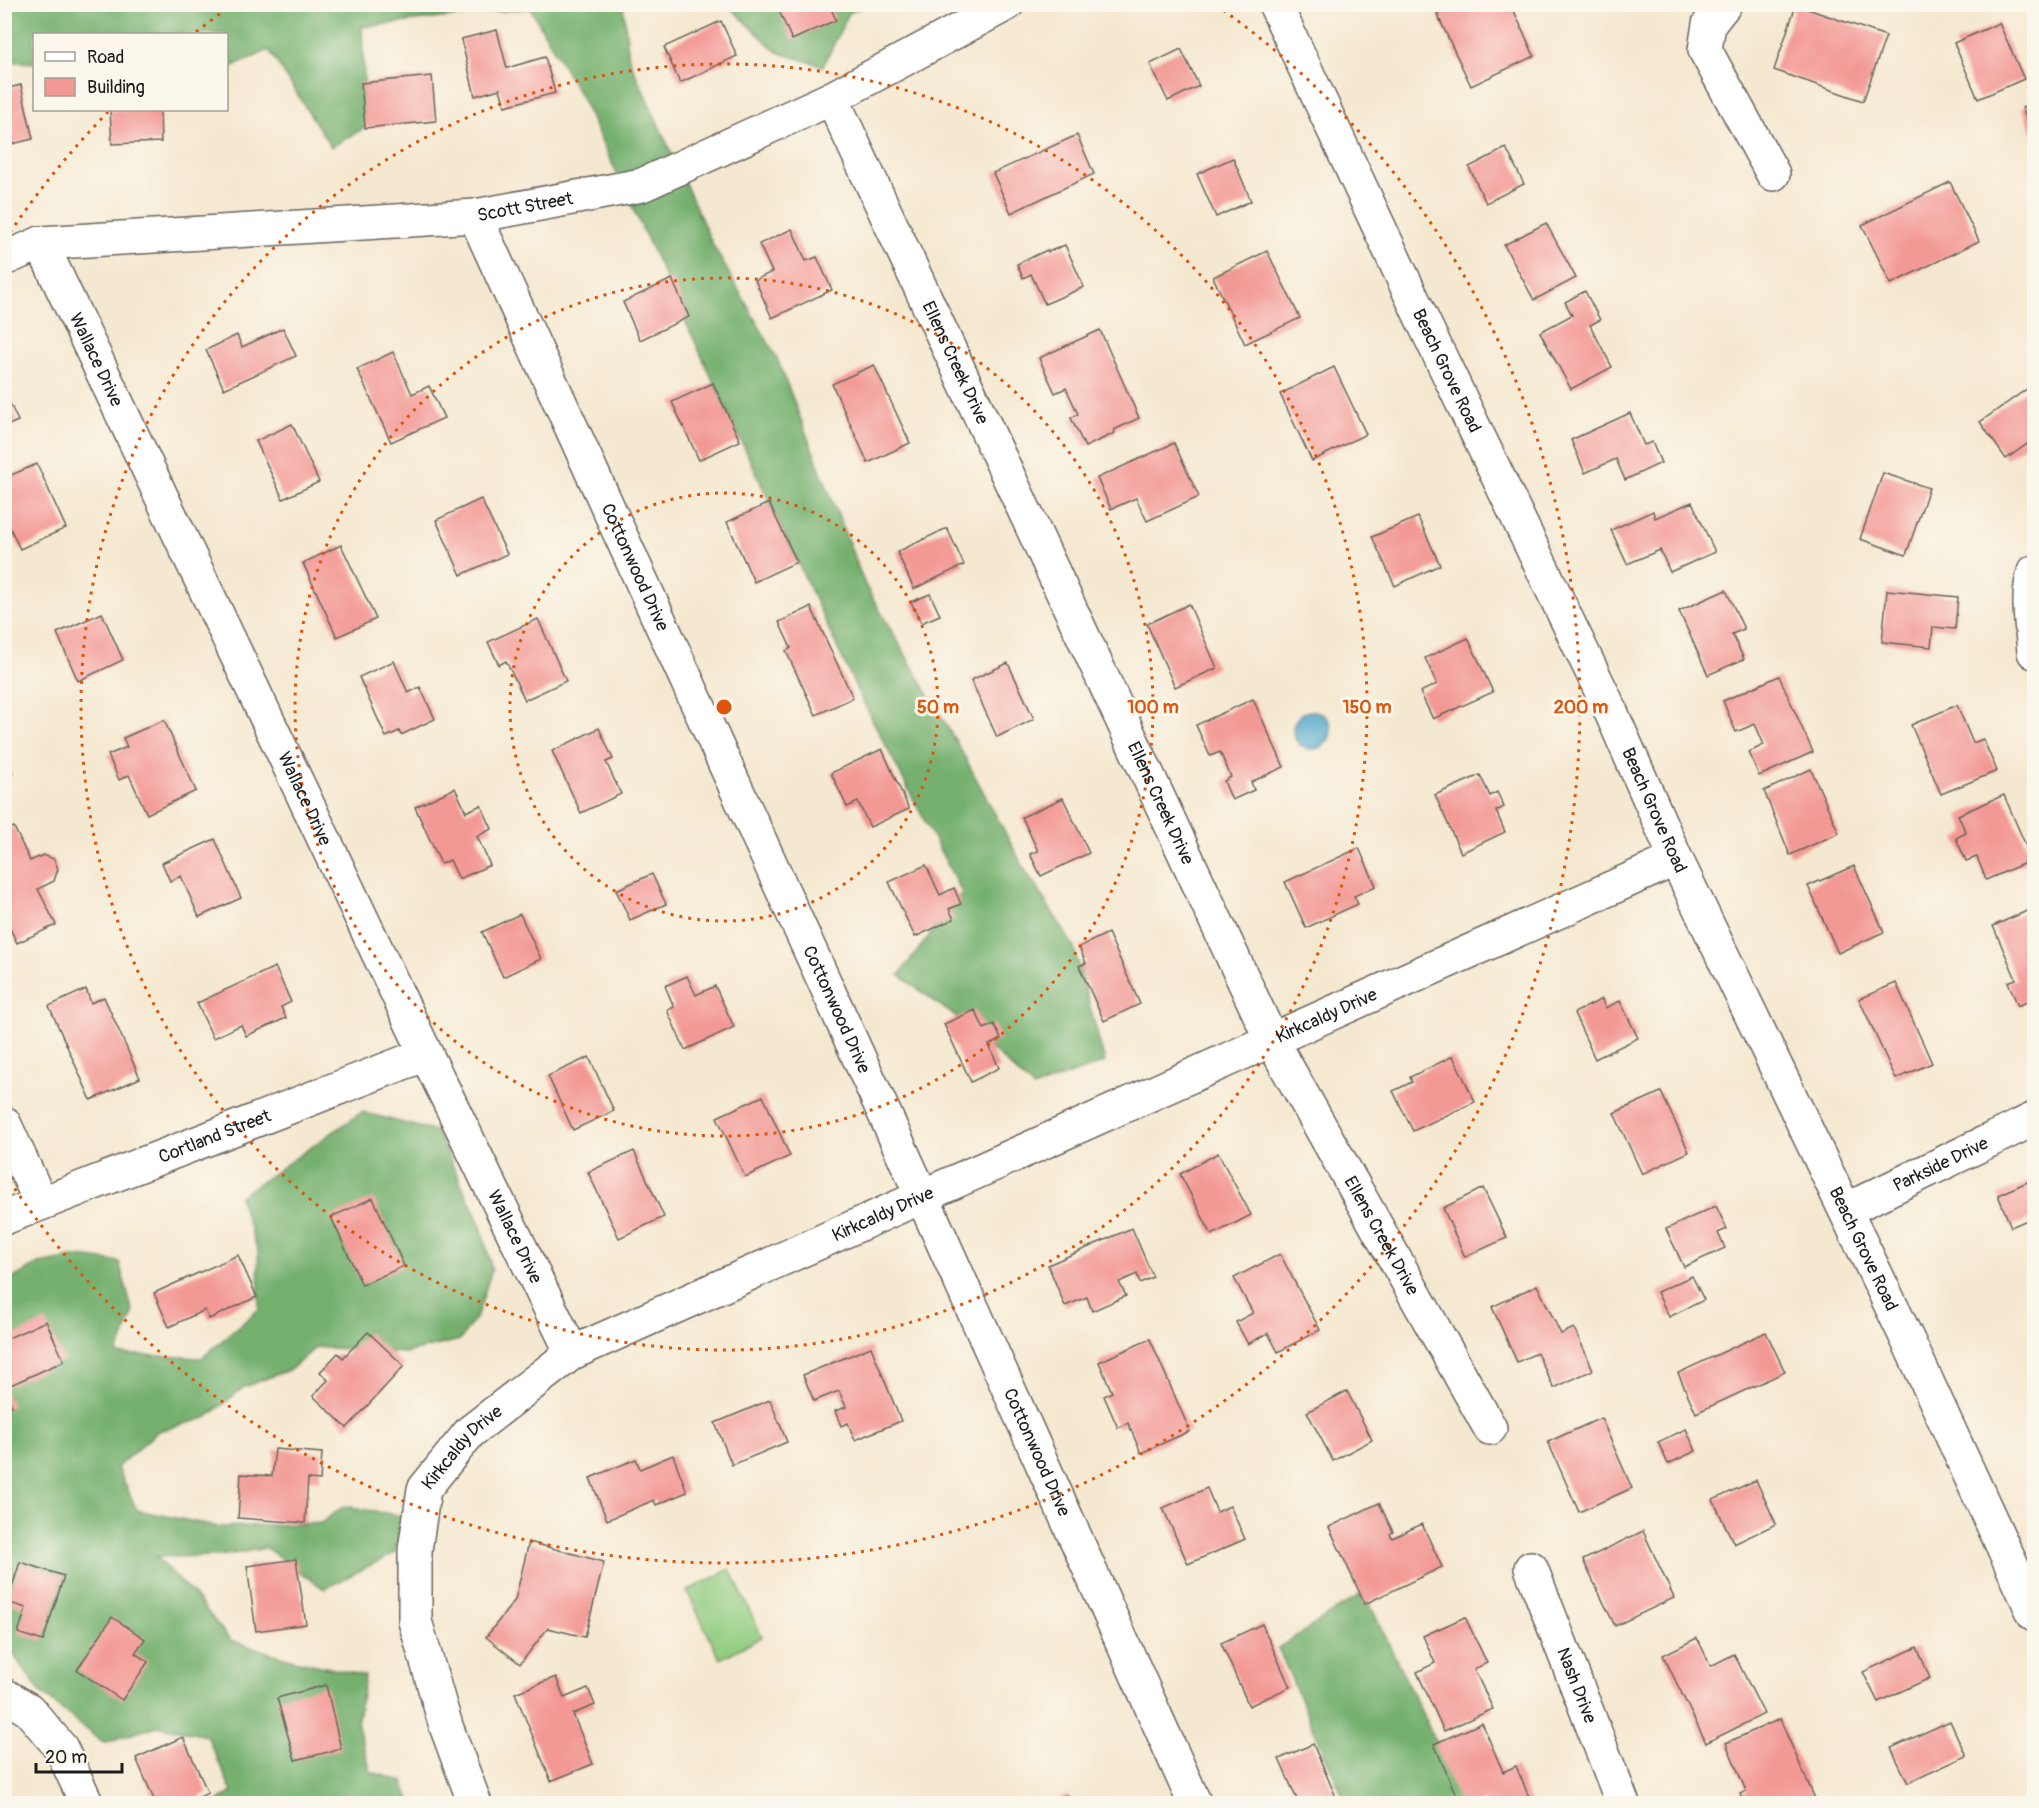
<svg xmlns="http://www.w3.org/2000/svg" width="2039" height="1808" viewBox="0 0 2039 1808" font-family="Pangolin,sans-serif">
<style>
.green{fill:#91cc80;stroke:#56744e;stroke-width:1.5}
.forest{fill:#74b06e;stroke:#486645;stroke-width:1.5}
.water{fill:#4ca4c9;stroke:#346072;stroke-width:1.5}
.building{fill:#f39995}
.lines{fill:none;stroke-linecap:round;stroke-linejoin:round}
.minor-casing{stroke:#68635b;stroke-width:36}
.tertiary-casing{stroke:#68635b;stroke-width:36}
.minor{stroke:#fff;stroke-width:33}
.tertiary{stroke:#fff;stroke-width:33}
.ring{fill:none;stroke:#de560d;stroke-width:3;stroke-dasharray:3 6}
.labels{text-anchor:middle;stroke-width:6;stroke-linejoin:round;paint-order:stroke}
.street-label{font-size:18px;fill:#1c1c1c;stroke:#fbf7ec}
.centre{fill:#de560d;stroke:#fbf7ec;stroke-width:3}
.ring-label{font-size:18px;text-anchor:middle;font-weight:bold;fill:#de560d;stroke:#fbf7ec;stroke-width:6;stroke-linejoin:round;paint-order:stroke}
</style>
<rect width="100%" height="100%" fill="#fbf7ec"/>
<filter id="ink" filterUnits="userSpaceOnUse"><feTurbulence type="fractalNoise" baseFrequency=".0167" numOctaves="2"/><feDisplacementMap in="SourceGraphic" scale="12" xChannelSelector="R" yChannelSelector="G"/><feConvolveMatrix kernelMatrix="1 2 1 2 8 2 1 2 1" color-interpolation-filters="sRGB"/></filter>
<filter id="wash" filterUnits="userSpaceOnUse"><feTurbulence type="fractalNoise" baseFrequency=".008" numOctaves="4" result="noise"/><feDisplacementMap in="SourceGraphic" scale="24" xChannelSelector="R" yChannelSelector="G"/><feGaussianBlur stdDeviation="1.35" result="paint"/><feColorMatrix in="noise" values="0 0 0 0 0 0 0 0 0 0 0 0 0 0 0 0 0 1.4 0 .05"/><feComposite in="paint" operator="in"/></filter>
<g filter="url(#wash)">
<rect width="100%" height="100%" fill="#f5e8d0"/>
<path class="green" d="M 730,1569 L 762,1637 L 720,1659 L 687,1591 Z"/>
<g class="forest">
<path d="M 4,5 L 623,5 L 629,59 L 713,245 L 777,358 L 865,585 L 962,752 L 1024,868 L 1073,945 L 1105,1062 L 1033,1088 L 964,1023 L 899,975 L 962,893 L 858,692 L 583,101 L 530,8 L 362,27 L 366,127 L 331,147 L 269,50 L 227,69 L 226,34 L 34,34 L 34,63 L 5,61 Z"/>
<path d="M 728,5 L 865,5 L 849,13 L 823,66 L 777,52 Z"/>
<path d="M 362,1112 L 437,1132 L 481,1226 L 492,1269 L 477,1316 L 460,1340 L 405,1353 L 316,1347 L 291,1369 L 244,1387 L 206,1418 L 158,1431 L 117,1467 L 137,1510 L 219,1527 L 321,1523 L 344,1506 L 403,1516 L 395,1553 L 324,1589 L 266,1548 L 220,1556 L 156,1557 L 194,1595 L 230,1640 L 294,1660 L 365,1676 L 357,1723 L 371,1772 L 403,1781 L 411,1803 L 215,1803 L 232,1792 L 207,1736 L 157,1726 L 103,1743 L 41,1693 L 5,1643 L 4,1283 L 39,1264 L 78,1257 L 119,1262 L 133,1313 L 117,1354 L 202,1358 L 259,1309 L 258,1251 L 239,1197 Z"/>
<path d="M 1364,1592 L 1465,1803 L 1346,1803 L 1278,1648 Z"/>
</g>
<circle class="water" cx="1312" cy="730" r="19"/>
<g id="blocks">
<g class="building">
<path d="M 776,4 L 829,4 L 836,20 L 792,40 Z"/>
<path d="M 1457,4 L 1511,4 L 1534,56 L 1471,86 L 1437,14 Z"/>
<path d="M 1796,5 L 1886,36 L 1863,101 L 1774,70 Z"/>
<path d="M 721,21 L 737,56 L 680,83 L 664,47 Z"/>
<path d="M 1999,23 L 2024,79 L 1978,99 L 1954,43 Z"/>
<path d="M 497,30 L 507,68 L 545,57 L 555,93 L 505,106 L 500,89 L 475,96 L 461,39 Z"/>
<path d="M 1181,49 L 1199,86 L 1168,101 L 1150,64 Z"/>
<path d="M 432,76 L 436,121 L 365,128 L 361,83 Z"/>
<path d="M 21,85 L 33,139 L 4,146 L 4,89 Z"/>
<path d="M 2034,103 L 2034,136 L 2022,108 Z"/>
<path d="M 110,110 L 160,110 L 161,142 L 112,144 Z"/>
<path d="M 1077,135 L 1094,174 L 1011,213 L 993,173 Z"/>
<path d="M 1506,148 L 1524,184 L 1486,203 L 1469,167 Z"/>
<path d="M 1233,158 L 1251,201 L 1216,217 L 1197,174 Z"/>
<path d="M 1950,182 L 1979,241 L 1891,284 L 1862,225 Z"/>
<path d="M 1546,223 L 1576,278 L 1534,300 L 1504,245 Z"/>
<path d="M 792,229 L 806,261 L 817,257 L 832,290 L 772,318 L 755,280 L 772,272 L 759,244 Z"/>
<path d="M 1065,245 L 1084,287 L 1045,304 L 1031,274 L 1023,278 L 1017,264 L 1047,250 L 1048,252 Z"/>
<path d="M 1267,251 L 1300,318 L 1245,344 L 1213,277 Z"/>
<path d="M 672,279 L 689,317 L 640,340 L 623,302 Z"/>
<path d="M 1585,291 L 1600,320 L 1590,325 L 1612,367 L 1571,389 L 1540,332 L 1572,315 L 1565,302 Z"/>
<path d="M 283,328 L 296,356 L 224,389 L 206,350 L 237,335 L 242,347 Z"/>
<path d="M 1100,330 L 1139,418 L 1114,430 L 1115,433 L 1085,447 L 1071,418 L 1078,414 L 1066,388 L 1055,393 L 1039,358 Z"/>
<path d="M 393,352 L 412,394 L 429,386 L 444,418 L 391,442 L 357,369 Z"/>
<path d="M 874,365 L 910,443 L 868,463 L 832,384 Z"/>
<path d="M 1334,367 L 1366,434 L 1312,461 L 1280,394 Z"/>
<path d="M 713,383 L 740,441 L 699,460 L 672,402 Z"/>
<path d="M 2034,384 L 2034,439 L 2006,459 L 1980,422 Z"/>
<path d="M 4,390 L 18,421 L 4,427 Z"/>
<path d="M 1630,413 L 1644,445 L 1652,442 L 1661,463 L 1625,480 L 1616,459 L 1585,473 L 1571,440 Z"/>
<path d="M 292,424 L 319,482 L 283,499 L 256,441 Z"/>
<path d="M 1174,443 L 1199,497 L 1147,521 L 1136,498 L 1111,509 L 1097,478 Z"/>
<path d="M 37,464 L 66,528 L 20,549 L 4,515 L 4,478 Z"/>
<path d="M 1883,473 L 1929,488 L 1906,555 L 1860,539 Z"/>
<path d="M 481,499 L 507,554 L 461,575 L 436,520 Z"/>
<path d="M 1692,502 L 1715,552 L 1670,572 L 1660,550 L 1627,564 L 1611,530 L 1653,511 L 1655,518 Z"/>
<path d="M 769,503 L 797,562 L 754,582 L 727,522 Z"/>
<path d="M 1418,517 L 1440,565 L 1395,586 L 1372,537 Z"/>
<path d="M 947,528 L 964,565 L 914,589 L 897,552 Z"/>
<path d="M 341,545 L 376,619 L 337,637 L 303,563 Z"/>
<path d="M 1726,590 L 1744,629 L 1732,634 L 1744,659 L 1708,675 L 1679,611 Z"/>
<path d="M 1887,590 L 1958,597 L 1955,629 L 1933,627 L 1931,647 L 1882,642 Z"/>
<path d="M 930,594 L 940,615 L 921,623 L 911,602 Z"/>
<path d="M 1189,604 L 1217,668 L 1175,687 L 1147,624 Z"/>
<path d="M 811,607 L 853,698 L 816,715 L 786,651 L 791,648 L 779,622 Z"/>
<path d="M 102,613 L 123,660 L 78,681 L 57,633 Z"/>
<path d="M 538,619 L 566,681 L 525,700 L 506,661 L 499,665 L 488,642 Z"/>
<path d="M 1468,638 L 1493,692 L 1433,719 L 1420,692 L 1437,684 L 1425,658 Z"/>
<path d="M 394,661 L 408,693 L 420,687 L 435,719 L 401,735 L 399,731 L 386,737 L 359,677 Z"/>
<path d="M 1008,663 L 1034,719 L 997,737 L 971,680 Z"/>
<path d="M 1779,676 L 1813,752 L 1759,776 L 1749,752 L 1764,745 L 1755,724 L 1736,732 L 1723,701 Z"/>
<path d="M 1253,699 L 1284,767 L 1251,782 L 1254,790 L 1232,800 L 1224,781 L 1231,777 L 1220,752 L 1210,756 L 1196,725 Z"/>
<path d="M 1957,705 L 1973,743 L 1983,739 L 1997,771 L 1941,794 L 1911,725 Z"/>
<path d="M 164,720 L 196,791 L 147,814 L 129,775 L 119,780 L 108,755 L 127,747 L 123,738 Z"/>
<path d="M 599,728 L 613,759 L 606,762 L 621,794 L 581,813 L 552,751 Z"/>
<path d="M 882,749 L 909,809 L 870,827 L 858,802 L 847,807 L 831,773 Z"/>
<path d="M 4,759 L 12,775 L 4,779 Z"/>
<path d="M 1811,769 L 1839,833 L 1790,855 L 1764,791 Z"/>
<path d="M 1480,775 L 1490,796 L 1497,792 L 1504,807 L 1496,811 L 1505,832 L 1461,853 L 1435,795 Z"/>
<path d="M 455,788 L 466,812 L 481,805 L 492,829 L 477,836 L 490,865 L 459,879 L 450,860 L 441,864 L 415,807 Z"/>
<path d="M 2004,795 L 2032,860 L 1986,880 L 1977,857 L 1966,861 L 1956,838 L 1966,833 L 1958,815 Z"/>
<path d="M 1063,798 L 1089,853 L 1041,876 L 1030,854 L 1038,851 L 1022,817 Z"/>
<path d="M 14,827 L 30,861 L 43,855 L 54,859 L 58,869 L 54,881 L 38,889 L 56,925 L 17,943 L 4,916 L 4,831 Z"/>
<path d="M 215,839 L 241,898 L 199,917 L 181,876 L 170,881 L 162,863 Z"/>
<path d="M 1359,848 L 1376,886 L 1354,896 L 1358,904 L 1306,928 L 1285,882 Z"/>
<path d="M 926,865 L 940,895 L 954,888 L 961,904 L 949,909 L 954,919 L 915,937 L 889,882 Z"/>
<path d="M 1854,866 L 1884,932 L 1838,953 L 1808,886 Z"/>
<path d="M 652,874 L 666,904 L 630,920 L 616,890 Z"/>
<path d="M 2034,908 L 2034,999 L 2018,1006 L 2008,982 L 2016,979 L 1993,926 Z"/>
<path d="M 520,914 L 541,959 L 503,977 L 482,932 Z"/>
<path d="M 1108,933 L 1140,1004 L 1104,1021 L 1079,966 L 1086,963 L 1079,947 Z"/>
<path d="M 275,967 L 291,1002 L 281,1007 L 286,1018 L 246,1036 L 241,1025 L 213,1038 L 197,1003 Z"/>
<path d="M 687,976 L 696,995 L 715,986 L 734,1027 L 685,1050 L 667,1010 L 674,1007 L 665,986 Z"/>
<path d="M 1896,983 L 1932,1063 L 1896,1079 L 1859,999 Z"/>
<path d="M 86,989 L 91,1003 L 104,997 L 140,1078 L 91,1100 L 49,1006 Z"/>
<path d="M 1602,999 L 1605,1008 L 1620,1001 L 1638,1038 L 1595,1059 L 1574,1013 Z"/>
<path d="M 975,1010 L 984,1029 L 994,1024 L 1001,1039 L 989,1045 L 999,1068 L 971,1082 L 944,1024 Z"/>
<path d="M 1453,1056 L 1475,1102 L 1413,1131 L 1393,1091 L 1412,1082 L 1410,1077 Z"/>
<path d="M 589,1057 L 614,1111 L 573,1130 L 548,1076 Z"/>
<path d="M 1661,1092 L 1689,1152 L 1642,1174 L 1614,1113 Z"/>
<path d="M 763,1096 L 790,1156 L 745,1177 L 717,1117 Z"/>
<path d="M 634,1151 L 664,1217 L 619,1238 L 588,1172 Z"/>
<path d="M 1218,1153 L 1251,1215 L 1212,1235 L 1180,1174 Z"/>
<path d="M 2034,1179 L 2034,1217 L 2011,1227 L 1998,1195 Z"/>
<path d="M 1483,1188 L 1507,1238 L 1465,1257 L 1443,1208 Z"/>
<path d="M 373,1198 L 404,1266 L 362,1285 L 331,1217 Z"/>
<path d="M 1716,1206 L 1727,1229 L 1718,1233 L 1725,1248 L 1684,1267 L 1666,1229 Z"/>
<path d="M 1132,1228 L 1153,1277 L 1140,1283 L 1137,1274 L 1119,1282 L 1126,1296 L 1092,1311 L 1087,1297 L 1065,1306 L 1048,1265 Z"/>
<path d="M 1280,1254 L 1320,1330 L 1278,1352 L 1268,1333 L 1248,1344 L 1236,1322 L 1253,1313 L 1234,1278 Z"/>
<path d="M 238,1255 L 257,1297 L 209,1319 L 205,1310 L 169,1327 L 154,1293 Z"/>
<path d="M 1692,1276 L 1704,1300 L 1669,1317 L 1657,1292 Z"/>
<path d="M 1537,1285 L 1561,1334 L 1574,1328 L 1593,1370 L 1554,1388 L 1537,1353 L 1517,1362 L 1492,1307 Z"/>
<path d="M 46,1321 L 64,1361 L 4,1388 L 4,1340 Z"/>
<path d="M 368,1332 L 404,1366 L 347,1428 L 313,1396 L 328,1380 L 320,1372 L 338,1353 L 343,1358 Z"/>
<path d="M 1766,1332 L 1785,1372 L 1696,1413 L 1678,1373 Z"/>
<path d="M 1150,1339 L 1190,1431 L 1141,1453 L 1128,1423 L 1118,1428 L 1104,1396 L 1112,1392 L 1099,1362 Z"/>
<path d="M 871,1347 L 901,1421 L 855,1440 L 848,1423 L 841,1426 L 835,1411 L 846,1407 L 839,1391 L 814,1401 L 803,1375 Z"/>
<path d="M 4,1390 L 12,1406 L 4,1409 Z"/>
<path d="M 1347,1391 L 1372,1440 L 1333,1461 L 1307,1412 Z"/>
<path d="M 770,1400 L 787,1442 L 732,1465 L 715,1423 Z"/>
<path d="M 1601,1418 L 1632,1488 L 1579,1512 L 1548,1442 Z"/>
<path d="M 1686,1429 L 1696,1451 L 1668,1464 L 1658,1442 Z"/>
<path d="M 275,1449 L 322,1453 L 320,1480 L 308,1479 L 305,1523 L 238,1518 L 241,1474 L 272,1476 Z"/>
<path d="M 673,1455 L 687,1492 L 656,1505 L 654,1500 L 607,1520 L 590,1478 L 636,1459 L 640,1469 Z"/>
<path d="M 1756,1480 L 1776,1524 L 1734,1544 L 1713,1500 Z"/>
<path d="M 1207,1488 L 1217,1512 L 1230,1506 L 1245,1539 L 1188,1564 L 1163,1508 Z"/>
<path d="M 1379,1503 L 1393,1532 L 1390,1534 L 1392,1538 L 1422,1524 L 1442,1567 L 1365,1604 L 1329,1527 Z"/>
<path d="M 1643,1531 L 1674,1598 L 1615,1626 L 1583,1560 Z"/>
<path d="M 529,1542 L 604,1562 L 585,1637 L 548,1628 L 520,1664 L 486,1637 L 515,1600 Z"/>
<path d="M 296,1559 L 306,1624 L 256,1631 L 247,1566 Z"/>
<path d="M 20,1562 L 64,1576 L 43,1641 L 18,1633 L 26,1608 L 7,1602 Z"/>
<path d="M 112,1617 L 145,1639 L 135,1653 L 148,1662 L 122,1700 L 77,1670 Z"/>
<path d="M 1465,1617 L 1487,1663 L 1474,1669 L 1493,1709 L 1444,1731 L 1417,1672 L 1435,1663 L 1423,1636 Z"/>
<path d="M 1262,1624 L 1290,1687 L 1249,1706 L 1221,1643 Z"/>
<path d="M 1697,1638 L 1711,1666 L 1734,1654 L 1764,1714 L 1706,1743 L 1663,1655 Z"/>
<path d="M 1917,1647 L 1930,1678 L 1878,1702 L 1863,1672 Z"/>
<path d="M 556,1677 L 564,1698 L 588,1688 L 595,1705 L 573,1714 L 593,1764 L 551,1781 L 515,1693 Z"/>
<path d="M 326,1685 L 341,1749 L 295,1760 L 277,1698 Z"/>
<path d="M 1780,1719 L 1816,1801 L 1811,1804 L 1744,1804 L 1740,1794 L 1746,1791 L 1726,1743 Z"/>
<path d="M 1950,1721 L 1966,1756 L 1908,1783 L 1891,1748 Z"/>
<path d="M 1482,1723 L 1503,1772 L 1516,1766 L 1532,1804 L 1485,1804 L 1483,1801 L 1478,1804 L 1460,1804 L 1434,1744 Z"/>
<path d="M 183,1737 L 208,1793 L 185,1804 L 156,1804 L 136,1758 Z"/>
<path d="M 1313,1744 L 1339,1804 L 1299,1804 L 1279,1759 Z"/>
<path d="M 1067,1795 L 1070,1804 L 1047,1804 L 1047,1803 Z"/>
</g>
</g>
</g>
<g filter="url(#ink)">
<use href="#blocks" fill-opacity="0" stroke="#68635b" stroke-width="1.5"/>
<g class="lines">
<g class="minor-casing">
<g id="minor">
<path d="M 1725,4 L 1709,24 L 1705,50 L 1773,174"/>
<path id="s1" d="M 832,98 L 1271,1039 L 1490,1428"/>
<path id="s2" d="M 475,216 L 922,1196 L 1195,1804"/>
<path id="s3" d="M 41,243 L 426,1054 L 572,1353"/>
<path id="s4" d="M 4,259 L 41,243 L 475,216 L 642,185 L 832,98 L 1007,4"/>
<path d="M 2034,572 C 2026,597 2032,626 2034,652"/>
<path d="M 4,1123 L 41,1203"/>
<path id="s5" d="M 1846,1210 L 2034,1119"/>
<path id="s6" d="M 4,1218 L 426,1054"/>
<path id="s7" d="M 1531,1568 L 1623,1804"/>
<path d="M 4,1695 L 29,1710 L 61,1748 L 87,1804"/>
<path id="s8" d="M 475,1804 L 446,1726 L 415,1621 L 415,1550 L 424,1489 L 470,1432 L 572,1353 L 1676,859"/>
</g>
</g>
<g class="tertiary-casing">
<g id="tertiary">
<path id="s9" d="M 1275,4 L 1422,319 L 1607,703 L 1676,859 L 1910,1345 L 2034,1614"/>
</g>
</g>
<use href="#minor" class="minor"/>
<use href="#tertiary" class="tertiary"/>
</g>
</g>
<g class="ring">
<circle cx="724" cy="707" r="214"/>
<circle cx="724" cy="707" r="429"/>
<circle cx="724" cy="707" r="643"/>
<path d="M5 240A857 857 0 0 1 108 112M196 32A857 857 0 0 1 232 5M1216 5A857 857 0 1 1 5 1174"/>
</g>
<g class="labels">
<g class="street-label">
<text dy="6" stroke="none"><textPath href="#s4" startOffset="526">Scott Street</textPath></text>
<text dy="6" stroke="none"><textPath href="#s3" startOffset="129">Wallace Drive</textPath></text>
<text dy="6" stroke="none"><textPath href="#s1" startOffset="292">Ellens Creek Drive</textPath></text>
<text dy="6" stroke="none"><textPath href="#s9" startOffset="405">Beach Grove Road</textPath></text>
<text dy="6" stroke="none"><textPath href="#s2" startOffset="386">Cottonwood Drive</textPath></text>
<text dy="6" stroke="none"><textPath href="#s3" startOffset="615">Wallace Drive</textPath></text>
<text dy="6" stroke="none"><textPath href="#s1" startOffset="778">Ellens Creek Drive</textPath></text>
<text dy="6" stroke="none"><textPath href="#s9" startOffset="891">Beach Grove Road</textPath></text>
<text dy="6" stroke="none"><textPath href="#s2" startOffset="872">Cottonwood Drive</textPath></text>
<text dy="6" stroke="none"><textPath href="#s8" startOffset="1354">Kirkcaldy Drive</textPath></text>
<text dy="6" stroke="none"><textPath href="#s6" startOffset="226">Cortland Street</textPath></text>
<text dy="6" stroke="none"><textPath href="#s5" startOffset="105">Parkside Drive</textPath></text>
<text dy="6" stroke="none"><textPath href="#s8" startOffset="868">Kirkcaldy Drive</textPath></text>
<text dy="6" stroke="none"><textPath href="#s1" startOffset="1264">Ellens Creek Drive</textPath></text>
<text dy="6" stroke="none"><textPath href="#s3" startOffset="1101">Wallace Drive</textPath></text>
<text dy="6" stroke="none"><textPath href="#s9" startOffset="1377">Beach Grove Road</textPath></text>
<text dy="6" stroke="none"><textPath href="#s8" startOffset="382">Kirkcaldy Drive</textPath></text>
<text dy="6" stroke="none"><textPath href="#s2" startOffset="1358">Cottonwood Drive</textPath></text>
<text dy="6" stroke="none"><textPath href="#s7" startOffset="126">Nash Drive</textPath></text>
</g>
</g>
<circle cx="724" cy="707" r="9" class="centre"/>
<g class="ring-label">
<text x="938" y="713">50 m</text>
<text x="1153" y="713">100 m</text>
<text x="1367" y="713">150 m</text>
<text x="1581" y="713">200 m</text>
</g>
<rect width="2039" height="1808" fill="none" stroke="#fbf7ec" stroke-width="24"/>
<rect x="33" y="33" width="195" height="78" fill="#fbf7ec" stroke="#a29f99" stroke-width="1.5"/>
<rect x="45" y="52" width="30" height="9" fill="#ffffff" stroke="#a29f99" stroke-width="1.5"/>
<text x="87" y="63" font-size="18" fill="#1c1c1c">Road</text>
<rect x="45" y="78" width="30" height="18" fill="#f39995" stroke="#a29f99" stroke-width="1.5"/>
<text x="87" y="93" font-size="18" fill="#1c1c1c">Building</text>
<path d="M36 1763v9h86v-9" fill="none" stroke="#1c1c1c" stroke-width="3"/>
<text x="45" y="1763" font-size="18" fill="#1c1c1c" stroke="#fbf7ec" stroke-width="4.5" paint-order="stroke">20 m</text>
</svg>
